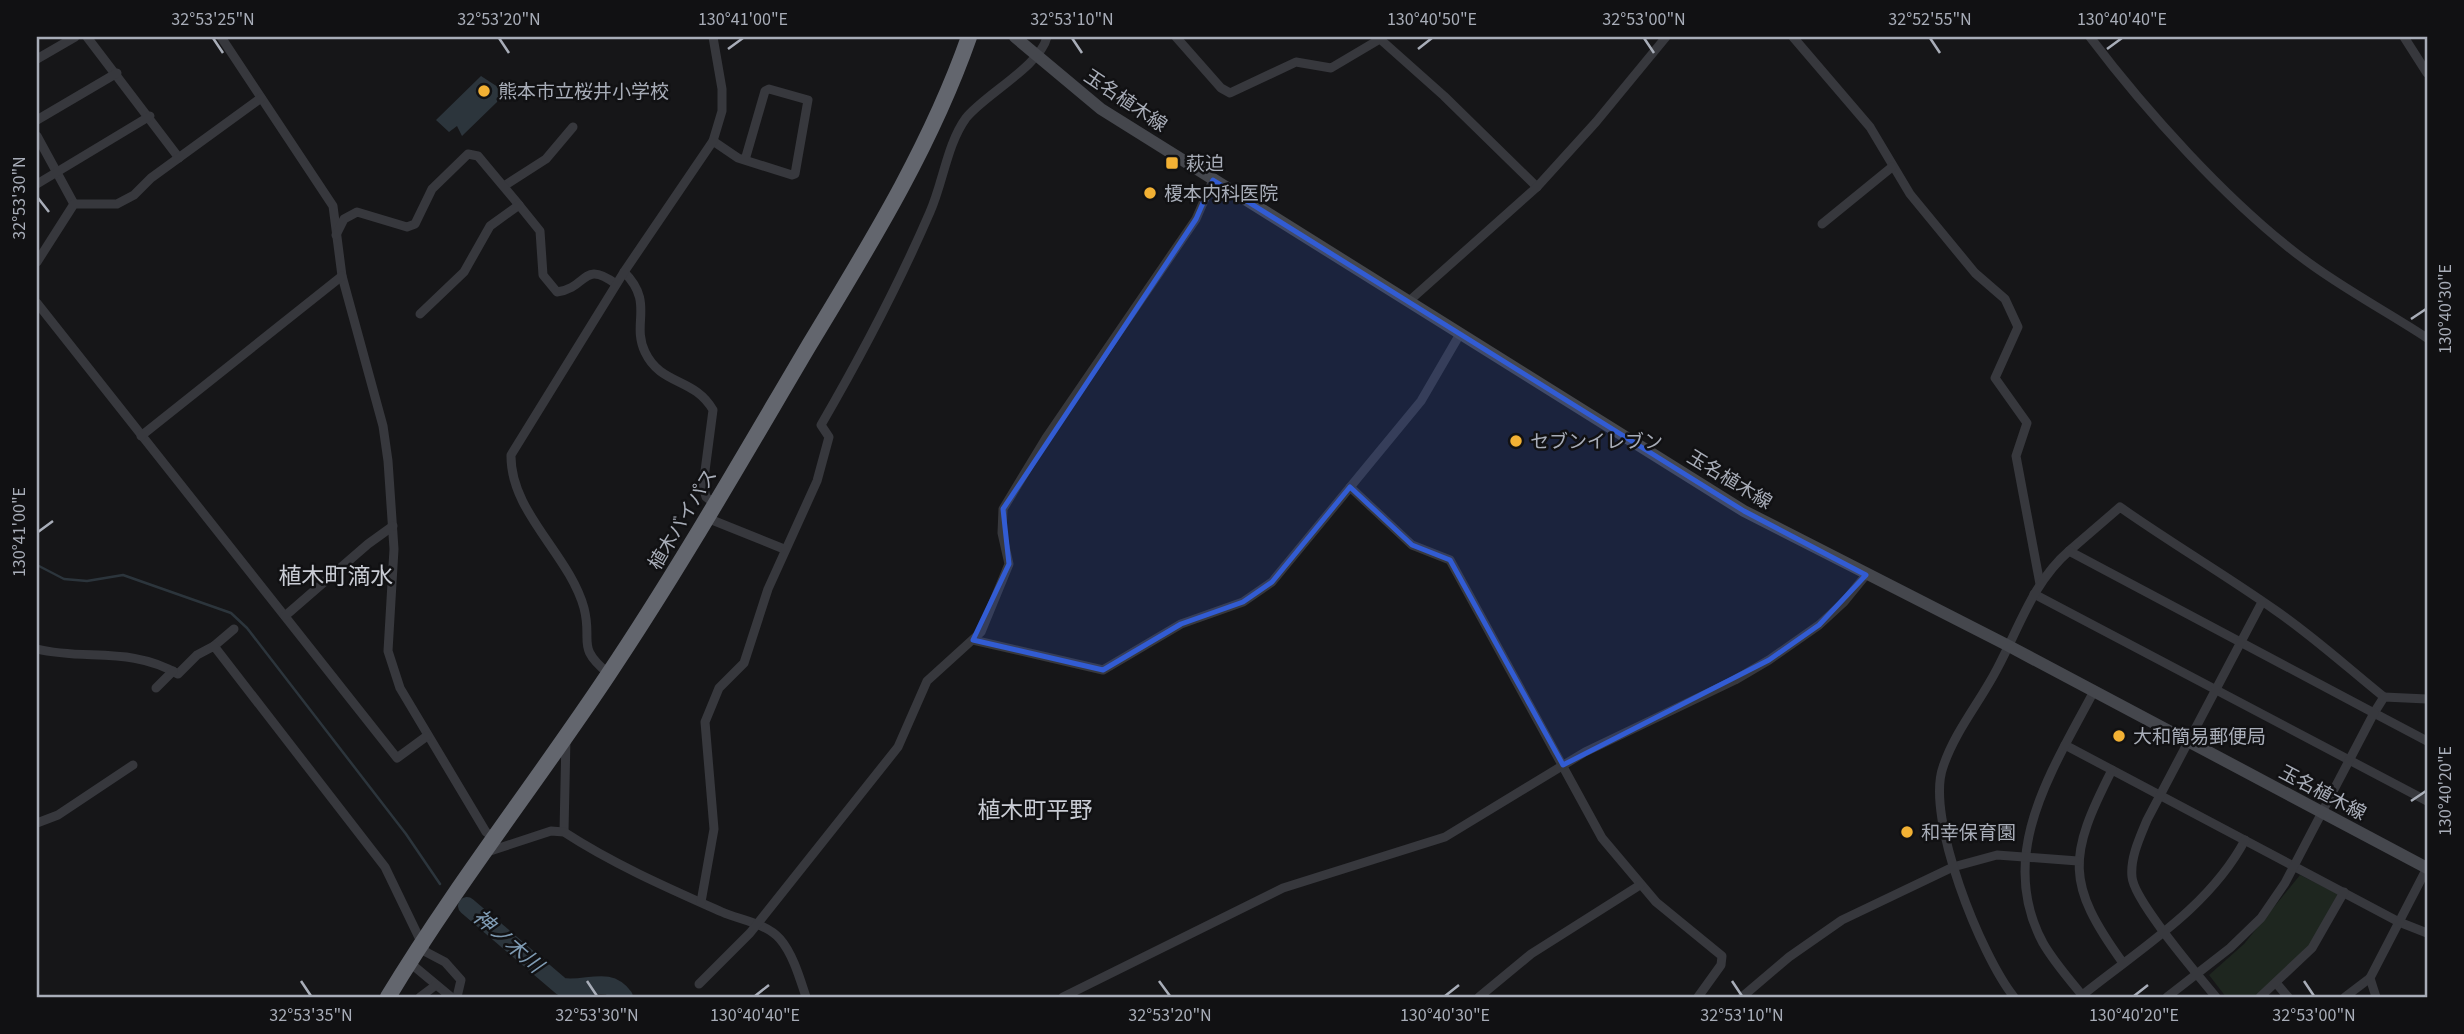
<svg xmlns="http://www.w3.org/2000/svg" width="2464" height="1034" viewBox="0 0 2464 1034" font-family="'Source Sans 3','Noto Sans JP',sans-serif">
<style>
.green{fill:#1e261f}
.water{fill:#2c353c}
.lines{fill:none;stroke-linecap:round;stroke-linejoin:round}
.stream{stroke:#2c353c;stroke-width:2.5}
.river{stroke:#2c353c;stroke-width:18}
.street{stroke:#37383d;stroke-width:9}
.secondary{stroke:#45474d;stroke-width:12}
.highway{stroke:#63666e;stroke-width:16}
.marked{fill:#325cd3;fill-opacity:0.2;stroke:#325cd3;stroke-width:5;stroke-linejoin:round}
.ticks{fill:none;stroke:#a8adb8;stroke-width:2.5}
.poi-dot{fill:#f2b134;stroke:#111113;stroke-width:2.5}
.labels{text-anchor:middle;stroke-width:5;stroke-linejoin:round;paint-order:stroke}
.poi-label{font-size:19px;fill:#a8adb8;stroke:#111113;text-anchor:start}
.street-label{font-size:19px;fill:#a8adb8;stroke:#111113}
.water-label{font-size:21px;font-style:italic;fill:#7f9bb3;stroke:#111113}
.quarter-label{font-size:23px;fill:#c9ccd4;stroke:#111113}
.neatline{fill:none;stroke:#a8adb8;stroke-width:2.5}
.ticks-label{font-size:18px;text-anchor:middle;fill:#a8adb8}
</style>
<rect width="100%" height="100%" fill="#161618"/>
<path class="green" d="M 2300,875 L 2338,894 L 2308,948 L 2282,976 L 2254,997 L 2226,997 L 2209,975 L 2244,944 Z"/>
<path class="water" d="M 481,76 L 501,89 L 497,102 L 462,136 L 457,126 L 449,132 L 436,120 Z"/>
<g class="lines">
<path class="stream" d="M 37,565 L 64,579 L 87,581 L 123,575 L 231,613 L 247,628 L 406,834 L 440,884"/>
<path class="river" d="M 467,906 L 562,987 C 587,991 608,975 624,997"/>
<g class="street">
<path d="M 87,37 L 179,158"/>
<path d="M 221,37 L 333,206 L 342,276 L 383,426 L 388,461 L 394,549 L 388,651 L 400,688 L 486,832 L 495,838"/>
<path d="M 1176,37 L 1221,88 L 1230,93 L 1296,62 L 1331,68 L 1380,39 L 1444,96 L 1537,187"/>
<path d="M 1793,37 L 1870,127 L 1910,194 L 1975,273 L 2005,299 L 2018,327 L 1995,378 L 2027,423 L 2016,456 L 2040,584"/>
<path d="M 2090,37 C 2146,111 2227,201 2301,257 C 2340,287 2386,311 2427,338"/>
<path d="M 2404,37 L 2427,73"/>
<path d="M 37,59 L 75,37"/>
<path d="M 37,120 L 117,73"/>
<path d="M 37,136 L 74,204"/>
<path d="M 713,141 L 738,158 L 792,175 L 795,174 L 808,100 L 769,89 L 765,91 L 745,160"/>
<path d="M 37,184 L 150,116"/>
<path d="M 504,186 L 546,159 L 573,127"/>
<path d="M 1822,224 L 1892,167"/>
<path d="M 336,235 L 344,219 L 357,212 L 407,227 L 415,224 L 432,189 L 468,154 L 478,156 L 519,205"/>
<path d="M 37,262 L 74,204 L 117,204 L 134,195 L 151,178 L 261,98"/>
<path d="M 624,272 C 655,303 631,323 645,352 C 661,386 694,377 713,410 L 703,486 L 706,497 L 715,504"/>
<path d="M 1408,302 L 1537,187 L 1596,122 L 1666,37"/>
<path d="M 37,303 L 397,758 L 427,736"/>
<path d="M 420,314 L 464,272 L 490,226 L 519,205 L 540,231 L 543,275 L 557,292 C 588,288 582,259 616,284"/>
<path d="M 141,436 L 342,276"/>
<path d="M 1350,487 L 1412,545 L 1450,560 L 1602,838 L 1656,902 L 1722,956 L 1721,965 L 1698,997"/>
<path d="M 707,518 L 784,549"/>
<path d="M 2069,551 L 2120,507 C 2171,543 2224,574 2275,610 C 2313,636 2348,668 2384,697"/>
<path d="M 2034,594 L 2427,801"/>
<path d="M 285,616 L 368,544 L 393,526"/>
<path d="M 973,640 L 1103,670 L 1181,624 L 1243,602 L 1272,582 L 1421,401 L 1460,334"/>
<path d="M 214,646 L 234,629"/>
<path d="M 37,649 C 85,661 130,646 178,674 L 197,655 L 214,646 L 385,867 L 426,952 L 445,962 L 461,980 L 457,997"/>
<path d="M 609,674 C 575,646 593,643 584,608 C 569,554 510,512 511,455 L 624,272 L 713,141 L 722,111 L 722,89 L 713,37"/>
<path d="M 156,688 L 173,671"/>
<path d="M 2427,699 L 2384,697 L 2374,713 L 2427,741"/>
<path d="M 2065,745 L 2399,922 L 2427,933"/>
<path d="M 2112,770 C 2068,856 2065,883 2123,963"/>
<path d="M 37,823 L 58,815 L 133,765"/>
<path d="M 564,832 L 566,737"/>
<path d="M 484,853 L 551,831 L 564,832 C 613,864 668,888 722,912 C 740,920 766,923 780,939 C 793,954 800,979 806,997"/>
<path d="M 701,902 L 714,829 L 705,722 L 719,688 L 744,663 L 768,589 L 817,481 L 829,437 L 821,425 C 861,356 898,286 930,212 C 943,183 947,144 966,118 C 984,95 1040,66 1047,37"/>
<path d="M 409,962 L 451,997"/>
<path d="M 699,984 L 750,933 L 898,747 L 927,681 L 981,632 L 1009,564 L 1002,533 L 1003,509 L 1046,438 L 1196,219 L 1213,180"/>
<path d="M 2277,984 L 2288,997"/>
<path d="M 2082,995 C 2069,979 2054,962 2043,943 C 1995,854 2053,769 2094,691"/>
<path d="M 420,997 L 436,985"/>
<path d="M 1063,997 L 1283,888 L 1445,837 L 1585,752 L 1735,680 L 1769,660 L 1819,625 L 1844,602 L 1866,575"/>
<path d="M 1479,997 L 1531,954 L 1640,885"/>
<path d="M 1742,997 L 1789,957 L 1842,920 L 1953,867 L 1997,855 L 2078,861"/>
<path d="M 2014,997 C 1981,956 1925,817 1943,767 C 1955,731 1980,702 1997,669 C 2019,628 2033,582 2069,551 L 2374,713 L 2285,883 L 2261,918 L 2230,948 L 2167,997"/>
<path d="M 2080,997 C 2138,950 2209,908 2245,840"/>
<path d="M 2216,997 C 2198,975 2134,901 2132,877 C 2130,858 2140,837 2147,820 L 2262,602"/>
<path d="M 2260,997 L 2312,948 L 2344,892"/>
<path d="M 2345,997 L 2370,978"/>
<path d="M 2376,997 L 2370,978 L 2427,868"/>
</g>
<path class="secondary" d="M 1015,37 L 1101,109 L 1744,511 L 2007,645 L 2427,868"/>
<path class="highway" d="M 388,997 C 455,886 536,783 608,675 C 679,569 743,457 808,347 C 869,246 930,148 969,37"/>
</g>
<path class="marked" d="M 1213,180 L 1744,511 L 1866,575 L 1819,625 L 1769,660 L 1563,765 L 1450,560 L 1412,545 L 1350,487 L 1272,582 L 1243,602 L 1181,624 L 1103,670 L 973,640 L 1009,564 L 1003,509 L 1196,219 Z"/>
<path class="ticks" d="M 213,38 L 223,53M 499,38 L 509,53M 1072,38 L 1082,53M 1644,38 L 1654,53M 1930,38 L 1940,53M 728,49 L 743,38M 1418,49 L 1432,38M 2107,49 L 2122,38M 38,198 L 49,212M 2411,319 L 2426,309M 38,532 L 53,521M 2411,801 L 2426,791M 301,981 L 311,996M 587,981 L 597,996M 1159,981 L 1170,996M 1732,981 L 1742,996M 2304,981 L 2314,996M 755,996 L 769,985M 1445,996 L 1459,985M 2134,996 L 2148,985"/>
<g class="poi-dot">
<circle cx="484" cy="91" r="7"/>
<rect x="1165" y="156" width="14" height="14" rx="3.5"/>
<circle cx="1150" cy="193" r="7"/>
<circle cx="1516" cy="441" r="7"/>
<circle cx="2119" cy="736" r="7"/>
<circle cx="1907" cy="832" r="7"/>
</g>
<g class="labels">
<g class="poi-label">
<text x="498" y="98">熊本市立桜井小学校</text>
<text x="1186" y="170">萩迫</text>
<text x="1164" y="200">榎本内科医院</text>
<text x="1530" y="448">セブンイレブン</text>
<text x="2133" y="743">大和簡易郵便局</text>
<text x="1921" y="839">和幸保育園</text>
</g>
<g class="street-label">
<text transform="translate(1126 100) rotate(34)" y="7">玉名植木線</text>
<text transform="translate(1730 479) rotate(31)" y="7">玉名植木線</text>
<text transform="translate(682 519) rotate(-59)" y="7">植木バイパス</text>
<text transform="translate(2323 792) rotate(28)" y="7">玉名植木線</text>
</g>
<g class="water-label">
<text transform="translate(508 941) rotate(41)" y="7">神ノ木川</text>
</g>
<g class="quarter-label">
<text x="336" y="584">植木町滴水</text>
<text x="1035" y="818">植木町平野</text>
</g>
</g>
<rect width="2464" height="1034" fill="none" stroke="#111113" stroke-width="77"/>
<rect x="38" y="38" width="2388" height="958" class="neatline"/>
<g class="ticks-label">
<text x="213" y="25">32°53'25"N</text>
<text x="499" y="25">32°53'20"N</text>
<text x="743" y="25">130°41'00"E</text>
<text x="1072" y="25">32°53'10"N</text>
<text x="1432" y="25">130°40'50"E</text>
<text x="1644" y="25">32°53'00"N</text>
<text x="1930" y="25">32°52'55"N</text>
<text x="2122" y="25">130°40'40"E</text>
<text transform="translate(19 198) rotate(-90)" y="6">32°53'30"N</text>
<text transform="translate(2445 309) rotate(-90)" y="6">130°40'30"E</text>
<text transform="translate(19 532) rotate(-90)" y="6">130°41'00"E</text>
<text transform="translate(2445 791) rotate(-90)" y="6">130°40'20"E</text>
<text x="311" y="1021">32°53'35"N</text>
<text x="597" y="1021">32°53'30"N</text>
<text x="755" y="1021">130°40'40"E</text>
<text x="1170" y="1021">32°53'20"N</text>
<text x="1445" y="1021">130°40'30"E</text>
<text x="1742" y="1021">32°53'10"N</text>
<text x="2134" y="1021">130°40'20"E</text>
<text x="2314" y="1021">32°53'00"N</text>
</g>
</svg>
